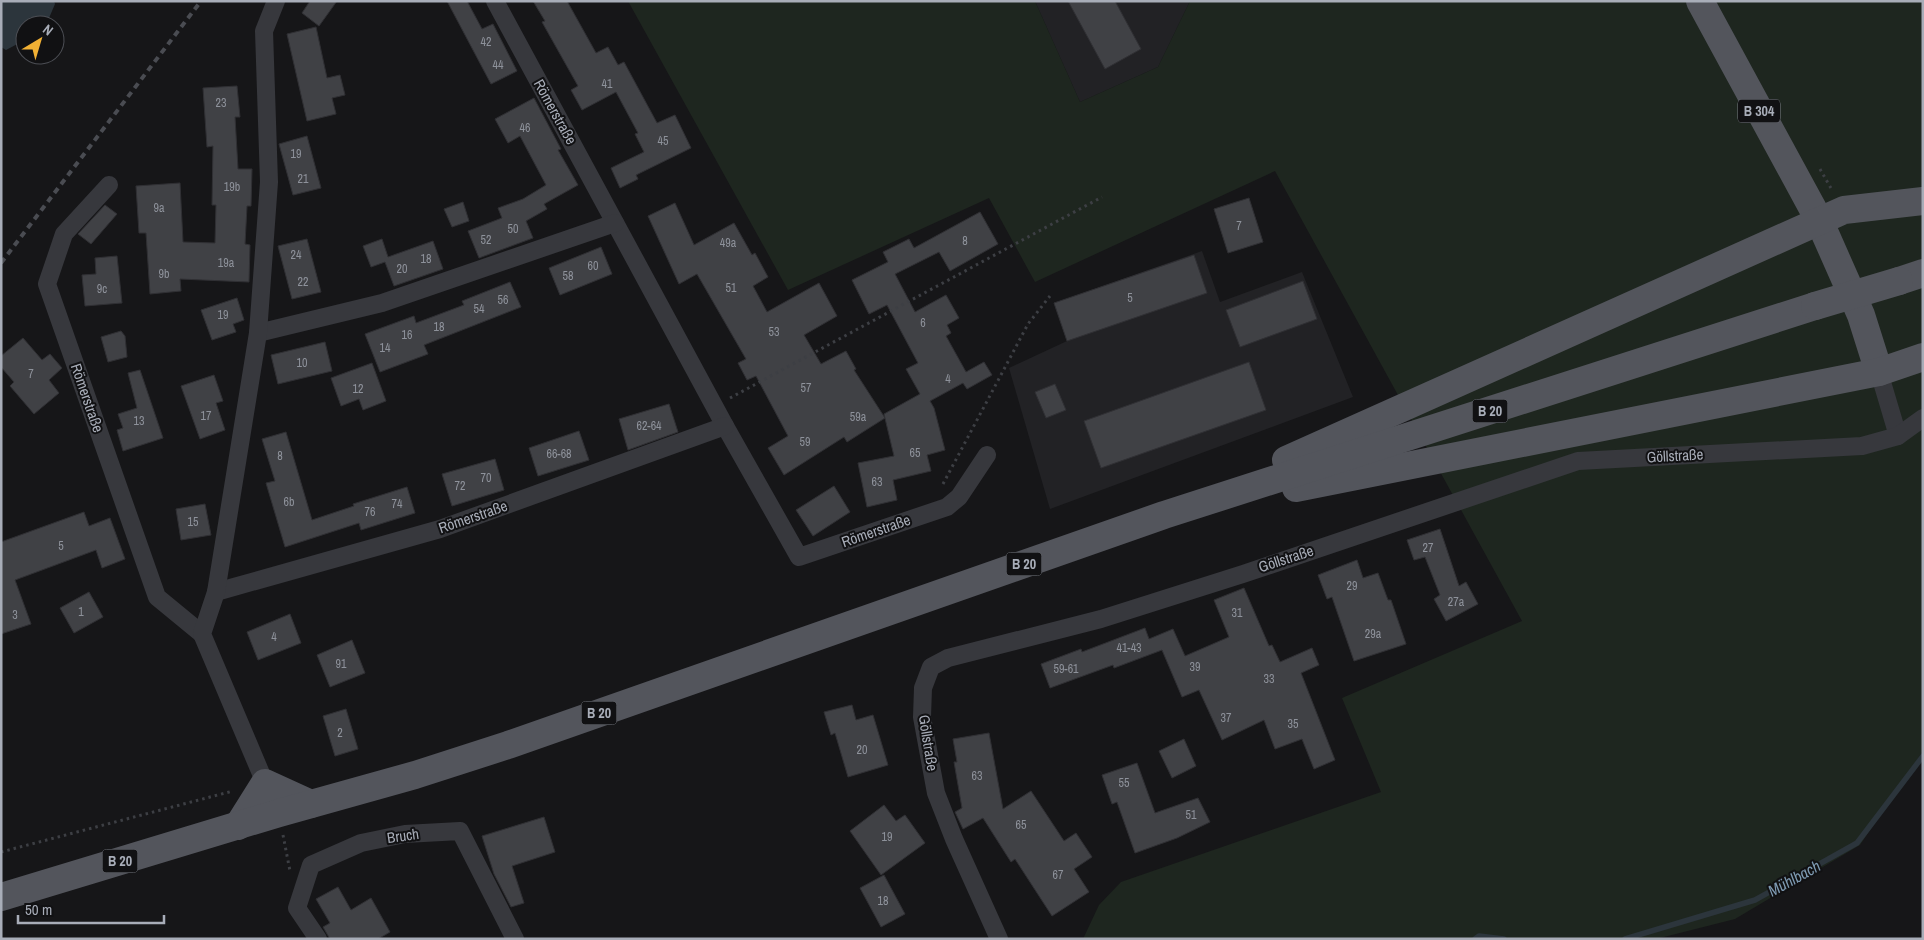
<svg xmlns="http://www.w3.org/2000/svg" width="1924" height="940" viewBox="0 0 1924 940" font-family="'Archivo Narrow',sans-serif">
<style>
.built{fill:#222225}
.green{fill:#1e261f}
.water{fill:#2c353c}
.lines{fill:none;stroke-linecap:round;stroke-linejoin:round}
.stream{stroke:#2c353c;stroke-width:5.5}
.building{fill:#404145;stroke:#303034}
.path{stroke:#3d3f44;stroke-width:3;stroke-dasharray:2.5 4;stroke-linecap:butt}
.minor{stroke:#37383d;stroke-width:18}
.primary{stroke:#53555c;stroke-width:28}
.rail{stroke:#4a4c52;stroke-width:4;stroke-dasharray:6 5;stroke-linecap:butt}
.primary-bridge{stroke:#53555c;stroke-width:28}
.labels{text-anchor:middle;stroke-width:4;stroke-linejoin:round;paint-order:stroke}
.number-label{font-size:12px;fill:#8e929b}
.shield{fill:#111113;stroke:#7b7e86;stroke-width:1}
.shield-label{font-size:14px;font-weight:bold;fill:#a8adb8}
.street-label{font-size:15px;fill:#a8adb8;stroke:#111113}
.water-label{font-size:16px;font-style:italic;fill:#7f9bb3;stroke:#111113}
</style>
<rect width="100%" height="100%" fill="#161618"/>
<g class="built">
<path d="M 1035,1 L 1190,1 L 1158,67 L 1080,102 Z"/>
<path d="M 1202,251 L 1220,302 L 1302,272 L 1353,397 L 1050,509 L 1009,368 L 1067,341 L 1054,303 Z"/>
</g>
<path class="green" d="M 628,1 L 1035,1 L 1080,102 L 1158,67 L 1190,1 L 1923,1 L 1923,751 L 1860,845 L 1735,919 L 1656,939 L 1083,939 L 1099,905 L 1121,882 L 1381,792 L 1342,698 L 1522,621 L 1275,171 L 1035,282 L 989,198 L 788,290 Z"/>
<path class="water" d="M 1,1 L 54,1 L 55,4 L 49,18 L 41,25 L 25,25 L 25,40 L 6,50 L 1,47 Z"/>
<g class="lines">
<g class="stream">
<path d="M 1475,939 L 1479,936 L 1504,939"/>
<path d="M 1625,939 L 1755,900 L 1857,843 L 1923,756"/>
</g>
</g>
<g class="building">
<path d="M 310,1 L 337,1 L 319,26 L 302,13 Z"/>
<path d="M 447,1 L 467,1 L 482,29 L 493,24 L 517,71 L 491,84 Z"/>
<path d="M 533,1 L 567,1 L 596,53 L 608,47 L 618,65 L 624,62 L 657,123 L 675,115 L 691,148 L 636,175 L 638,179 L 620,188 L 611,168 L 644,152 L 635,134 L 638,133 L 616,92 L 582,110 L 571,90 L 578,86 L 542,22 L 545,21 Z"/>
<path d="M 1068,1 L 1115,1 L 1141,49 L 1105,69 Z"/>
<path d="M 316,27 L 327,78 L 340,75 L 345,95 L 332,98 L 336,114 L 307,121 L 287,34 Z"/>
<path d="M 237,86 L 240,117 L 235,117 L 238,169 L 252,169 L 251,206 L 247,206 L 245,244 L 250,245 L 249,282 L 180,279 L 181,291 L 150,294 L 146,233 L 139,233 L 136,186 L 180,183 L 183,242 L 215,243 L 216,205 L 212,205 L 213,146 L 207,147 L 203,88 Z"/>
<path d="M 534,98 L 561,149 L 558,150 L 578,185 L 544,204 L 547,209 L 526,221 L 533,238 L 479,258 L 468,231 L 502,218 L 498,208 L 523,199 L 546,185 L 520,136 L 508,143 L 495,119 Z"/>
<path d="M 307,136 L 321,188 L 293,195 L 279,144 Z"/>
<path d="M 1249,198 L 1263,242 L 1228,253 L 1214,209 Z"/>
<path d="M 463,202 L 469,221 L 452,227 L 444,209 Z"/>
<path d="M 675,203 L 694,245 L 734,223 L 752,255 L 755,253 L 768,277 L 753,286 L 767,312 L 819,283 L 837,316 L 804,335 L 821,364 L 846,351 L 856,369 L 854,370 L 885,418 L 847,442 L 844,437 L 784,475 L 768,448 L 788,436 L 756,376 L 747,380 L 738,363 L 746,359 L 697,274 L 679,284 L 648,216 Z"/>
<path d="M 105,205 L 117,214 L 91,244 L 78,234 Z"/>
<path d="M 980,212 L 998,244 L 950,271 L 939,252 L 895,274 L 915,312 L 946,295 L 959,318 L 947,325 L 951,333 L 946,336 L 966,372 L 984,362 L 992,375 L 967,389 L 963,383 L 930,401 L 934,408 L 945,450 L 927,455 L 931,471 L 893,480 L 897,500 L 867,507 L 858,463 L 894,456 L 884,414 L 920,394 L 906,369 L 918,363 L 887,305 L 869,314 L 852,280 L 888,262 L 883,252 L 909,239 L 914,248 Z"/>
<path d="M 307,239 L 321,292 L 292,299 L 278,246 Z"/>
<path d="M 382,239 L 388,257 L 433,241 L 443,269 L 394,286 L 385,262 L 371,267 L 363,246 Z"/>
<path d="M 601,247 L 612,274 L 560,295 L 549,268 Z"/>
<path d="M 1194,255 L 1207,293 L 1067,341 L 1054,303 Z"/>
<path d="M 117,256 L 122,303 L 85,306 L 82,275 L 96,274 L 95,258 Z"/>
<path d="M 1303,281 L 1317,319 L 1240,347 L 1226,310 Z"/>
<path d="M 510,282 L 521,307 L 424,345 L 428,354 L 380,372 L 365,334 L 414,316 L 416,323 L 464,305 L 462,301 Z"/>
<path d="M 237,298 L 244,320 L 233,324 L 236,332 L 212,340 L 201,310 Z"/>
<path d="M 121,331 L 125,336 L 127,357 L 108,362 L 101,337 Z"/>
<path d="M 23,338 L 42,360 L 50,354 L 62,368 L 49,380 L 59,393 L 34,414 L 10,386 L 14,382 L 1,367 L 1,356 Z"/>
<path d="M 325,342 L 332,371 L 278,384 L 271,355 Z"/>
<path d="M 1249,362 L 1266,410 L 1101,468 L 1084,421 Z"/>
<path d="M 372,363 L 386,401 L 363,410 L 359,399 L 341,406 L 331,378 Z"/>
<path d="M 140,370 L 163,438 L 123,451 L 117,430 L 123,428 L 118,414 L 137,408 L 128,373 Z"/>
<path d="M 214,375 L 223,401 L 216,403 L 225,430 L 200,439 L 181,386 Z"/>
<path d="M 1055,384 L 1066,410 L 1046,418 L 1035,392 Z"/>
<path d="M 669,404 L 678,432 L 628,450 L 619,419 Z"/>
<path d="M 579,431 L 589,460 L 538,476 L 529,448 Z"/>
<path d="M 286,432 L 312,520 L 354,506 L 353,504 L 407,487 L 415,513 L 361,530 L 359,523 L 285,547 L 266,483 L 275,481 L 262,439 Z"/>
<path d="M 495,459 L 504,490 L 452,506 L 442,474 Z"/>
<path d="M 834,486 L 850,512 L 813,536 L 796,510 Z"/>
<path d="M 205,504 L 211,535 L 181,540 L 176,509 Z"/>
<path d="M 84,512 L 89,526 L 110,518 L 125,559 L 102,568 L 96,550 L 15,580 L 31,624 L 1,634 L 1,542 Z"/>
<path d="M 1440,529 L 1459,586 L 1466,582 L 1478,604 L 1446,621 L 1434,599 L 1440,595 L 1425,557 L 1414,560 L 1407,540 Z"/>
<path d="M 1357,560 L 1363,578 L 1378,573 L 1388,600 L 1391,600 L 1406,644 L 1354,661 L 1332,597 L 1327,599 L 1318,575 Z"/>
<path d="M 1244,588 L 1269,646 L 1272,645 L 1280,662 L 1312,648 L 1319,665 L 1301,673 L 1335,760 L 1314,769 L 1302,739 L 1275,749 L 1264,720 L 1222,740 L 1199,690 L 1182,697 L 1162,650 L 1114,668 L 1113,665 L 1050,688 L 1041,664 L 1081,649 L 1082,652 L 1145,628 L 1149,639 L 1173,629 L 1185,656 L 1229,637 L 1214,600 Z"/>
<path d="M 89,592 L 103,617 L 74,633 L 60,608 Z"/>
<path d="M 290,614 L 301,643 L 258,660 L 247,632 Z"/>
<path d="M 352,640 L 365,673 L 330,687 L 317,655 Z"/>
<path d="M 852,705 L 856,720 L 873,715 L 888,765 L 848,777 L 835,733 L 831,735 L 824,712 Z"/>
<path d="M 346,709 L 358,749 L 335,756 L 323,716 Z"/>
<path d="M 989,733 L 1003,809 L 1031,791 L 1064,841 L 1076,833 L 1092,857 L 1074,869 L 1089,892 L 1052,916 L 1015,859 L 1011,862 L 983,818 L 963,829 L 955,812 L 962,808 L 954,762 L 957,762 L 953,739 Z"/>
<path d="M 1184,739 L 1196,766 L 1172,778 L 1159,751 Z"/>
<path d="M 1137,763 L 1155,813 L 1198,798 L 1210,822 L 1177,838 L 1135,853 L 1117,802 L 1112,804 L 1102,775 Z"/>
<path d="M 884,805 L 896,821 L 905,815 L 925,843 L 881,875 L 850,831 Z"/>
<path d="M 544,817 L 555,852 L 512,866 L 524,903 L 511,907 L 494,874 L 482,836 Z"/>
<path d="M 884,875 L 905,914 L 881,927 L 860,888 Z"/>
<path d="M 338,887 L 351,910 L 371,898 L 390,932 L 378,939 L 330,939 L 323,927 L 330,923 L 316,899 Z"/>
</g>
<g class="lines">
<g class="path">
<path d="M 1820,169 L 1832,190"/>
<path d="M 730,398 L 1102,197"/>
<path d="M 943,484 L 1028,324 L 1050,296"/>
<path d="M 283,835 L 290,871"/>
<path d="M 1,852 L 233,791"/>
</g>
<g class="minor">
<path d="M 495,1 L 725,426 L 799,557 L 947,507 L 959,497 L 987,455"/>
<path d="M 109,185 L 64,234 L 47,284 L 157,597 L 202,634"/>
<path d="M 258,333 L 382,303 L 615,223"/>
<path d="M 1879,372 L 1898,436"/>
<path d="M 216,592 L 440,529 L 725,426"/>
<path d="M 265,783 L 202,634 L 216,592 L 258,333 L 269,182 L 264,31 L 276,1"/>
<path d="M 318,939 L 297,908 L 311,865 L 361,843 L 405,834 L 460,831 L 515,939"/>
<path d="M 999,939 L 954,839 L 936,793 L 922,717 L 923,688 L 931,667 L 948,658 L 1101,619 L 1243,574 L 1578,461 L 1862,446 L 1898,436 L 1923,418"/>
</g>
<g class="primary">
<path d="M 1700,1 L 1819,220 L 1861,315 L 1879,372"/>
<path d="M 1899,281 L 1923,273"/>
<path d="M 1286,460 L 1844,210 L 1923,201"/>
<path d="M 1296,488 L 1879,372 L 1923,357"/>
<path d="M 238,826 L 265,783 L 311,804"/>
<path d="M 1,897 L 279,813 L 415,775 L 508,745 L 1164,515 L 1815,306"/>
</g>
<path class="rail" d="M 1,263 L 201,1"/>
<path class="primary-bridge" d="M 1815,306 L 1899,281"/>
</g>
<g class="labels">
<g class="number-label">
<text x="486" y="46">42</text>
<text x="498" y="69">44</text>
<text x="607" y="88">41</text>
<text x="221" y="107">23</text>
<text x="525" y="132">46</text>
<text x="663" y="145">45</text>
<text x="296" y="158">19</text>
<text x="303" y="183">21</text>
<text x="232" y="191">19b</text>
<text x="159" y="212">9a</text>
<text x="1239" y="230">7</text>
<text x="513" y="233">50</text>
<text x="486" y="244">52</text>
<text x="965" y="245">8</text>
<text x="728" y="247">49a</text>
<text x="296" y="259">24</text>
<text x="426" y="263">18</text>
<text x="226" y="267">19a</text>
<text x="593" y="270">60</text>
<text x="402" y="273">20</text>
<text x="164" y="278">9b</text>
<text x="568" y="280">58</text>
<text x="303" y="286">22</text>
<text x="731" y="292">51</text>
<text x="102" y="293">9c</text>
<text x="1130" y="302">5</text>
<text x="503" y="304">56</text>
<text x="479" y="313">54</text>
<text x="223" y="319">19</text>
<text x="923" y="327">6</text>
<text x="439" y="331">18</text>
<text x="774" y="336">53</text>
<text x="407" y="339">16</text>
<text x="385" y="352">14</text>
<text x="302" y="367">10</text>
<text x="31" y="378">7</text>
<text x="948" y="383">4</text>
<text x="806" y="392">57</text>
<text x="358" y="393">12</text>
<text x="206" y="420">17</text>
<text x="858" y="421">59a</text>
<text x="139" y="425">13</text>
<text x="649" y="430">62-64</text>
<text x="805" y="446">59</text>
<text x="915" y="457">65</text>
<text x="559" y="458">66-68</text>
<text x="280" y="460">8</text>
<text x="486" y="482">70</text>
<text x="877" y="486">63</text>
<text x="460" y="490">72</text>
<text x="289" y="506">6b</text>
<text x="397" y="508">74</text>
<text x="370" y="516">76</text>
<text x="193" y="526">15</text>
<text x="61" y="550">5</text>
<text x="1428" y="552">27</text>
<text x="1352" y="590">29</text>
<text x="1456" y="606">27a</text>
<text x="81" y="616">1</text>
<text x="1237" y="617">31</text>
<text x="15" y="619">3</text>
<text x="1373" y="638">29a</text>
<text x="274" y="641">4</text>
<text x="1129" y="652">41-43</text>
<text x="341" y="668">91</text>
<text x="1195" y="671">39</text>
<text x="1066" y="673">59-61</text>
<text x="1269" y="683">33</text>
<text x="1226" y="722">37</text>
<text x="1293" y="728">35</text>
<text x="340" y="737">2</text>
<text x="862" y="754">20</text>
<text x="977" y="780">63</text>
<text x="1124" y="787">55</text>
<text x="1191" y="819">51</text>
<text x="1021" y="829">65</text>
<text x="887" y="841">19</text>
<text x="1058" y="879">67</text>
<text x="883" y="905">18</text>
</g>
<g class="shield">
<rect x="1738" y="99.5" width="42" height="23" rx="4"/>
<rect x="1472.5" y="399.5" width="35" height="23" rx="4"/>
<rect x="1006.5" y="552.5" width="35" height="23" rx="4"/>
<rect x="581.5" y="701.5" width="35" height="23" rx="4"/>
<rect x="102.5" y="849.5" width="35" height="23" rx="4"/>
</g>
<g class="shield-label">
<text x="1759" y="116">B 304</text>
<text x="1490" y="416">B 20</text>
<text x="1024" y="569">B 20</text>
<text x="599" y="718">B 20</text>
<text x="120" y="866">B 20</text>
</g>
<g class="street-label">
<text transform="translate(555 112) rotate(61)" y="5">Römerstraße</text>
<text transform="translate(87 398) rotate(71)" y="5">Römerstraße</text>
<text transform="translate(1675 456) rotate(-3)" y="5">Göllstraße</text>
<text transform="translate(473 517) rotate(-19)" y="5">Römerstraße</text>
<text transform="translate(876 531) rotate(-19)" y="5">Römerstraße</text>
<text transform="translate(1286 559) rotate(-18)" y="5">Göllstraße</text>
<text transform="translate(928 743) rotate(81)" y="5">Göllstraße</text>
<text transform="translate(403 836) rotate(-8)" y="5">Bruch</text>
</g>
<g class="water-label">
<text transform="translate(1794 878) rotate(-29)" y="6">Mühlbach</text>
</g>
</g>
<rect width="1924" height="940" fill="none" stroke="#a8adb8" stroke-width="5"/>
<g transform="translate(40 40) rotate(38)"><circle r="24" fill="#111113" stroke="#4d4f55"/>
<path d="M0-4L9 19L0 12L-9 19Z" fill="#f2b134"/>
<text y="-8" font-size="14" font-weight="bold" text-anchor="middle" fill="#a8adb8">N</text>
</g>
<path d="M18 915v8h146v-8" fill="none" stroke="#a8adb8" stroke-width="2.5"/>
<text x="25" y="915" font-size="15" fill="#a8adb8" stroke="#111113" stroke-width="4" paint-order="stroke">50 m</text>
</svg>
